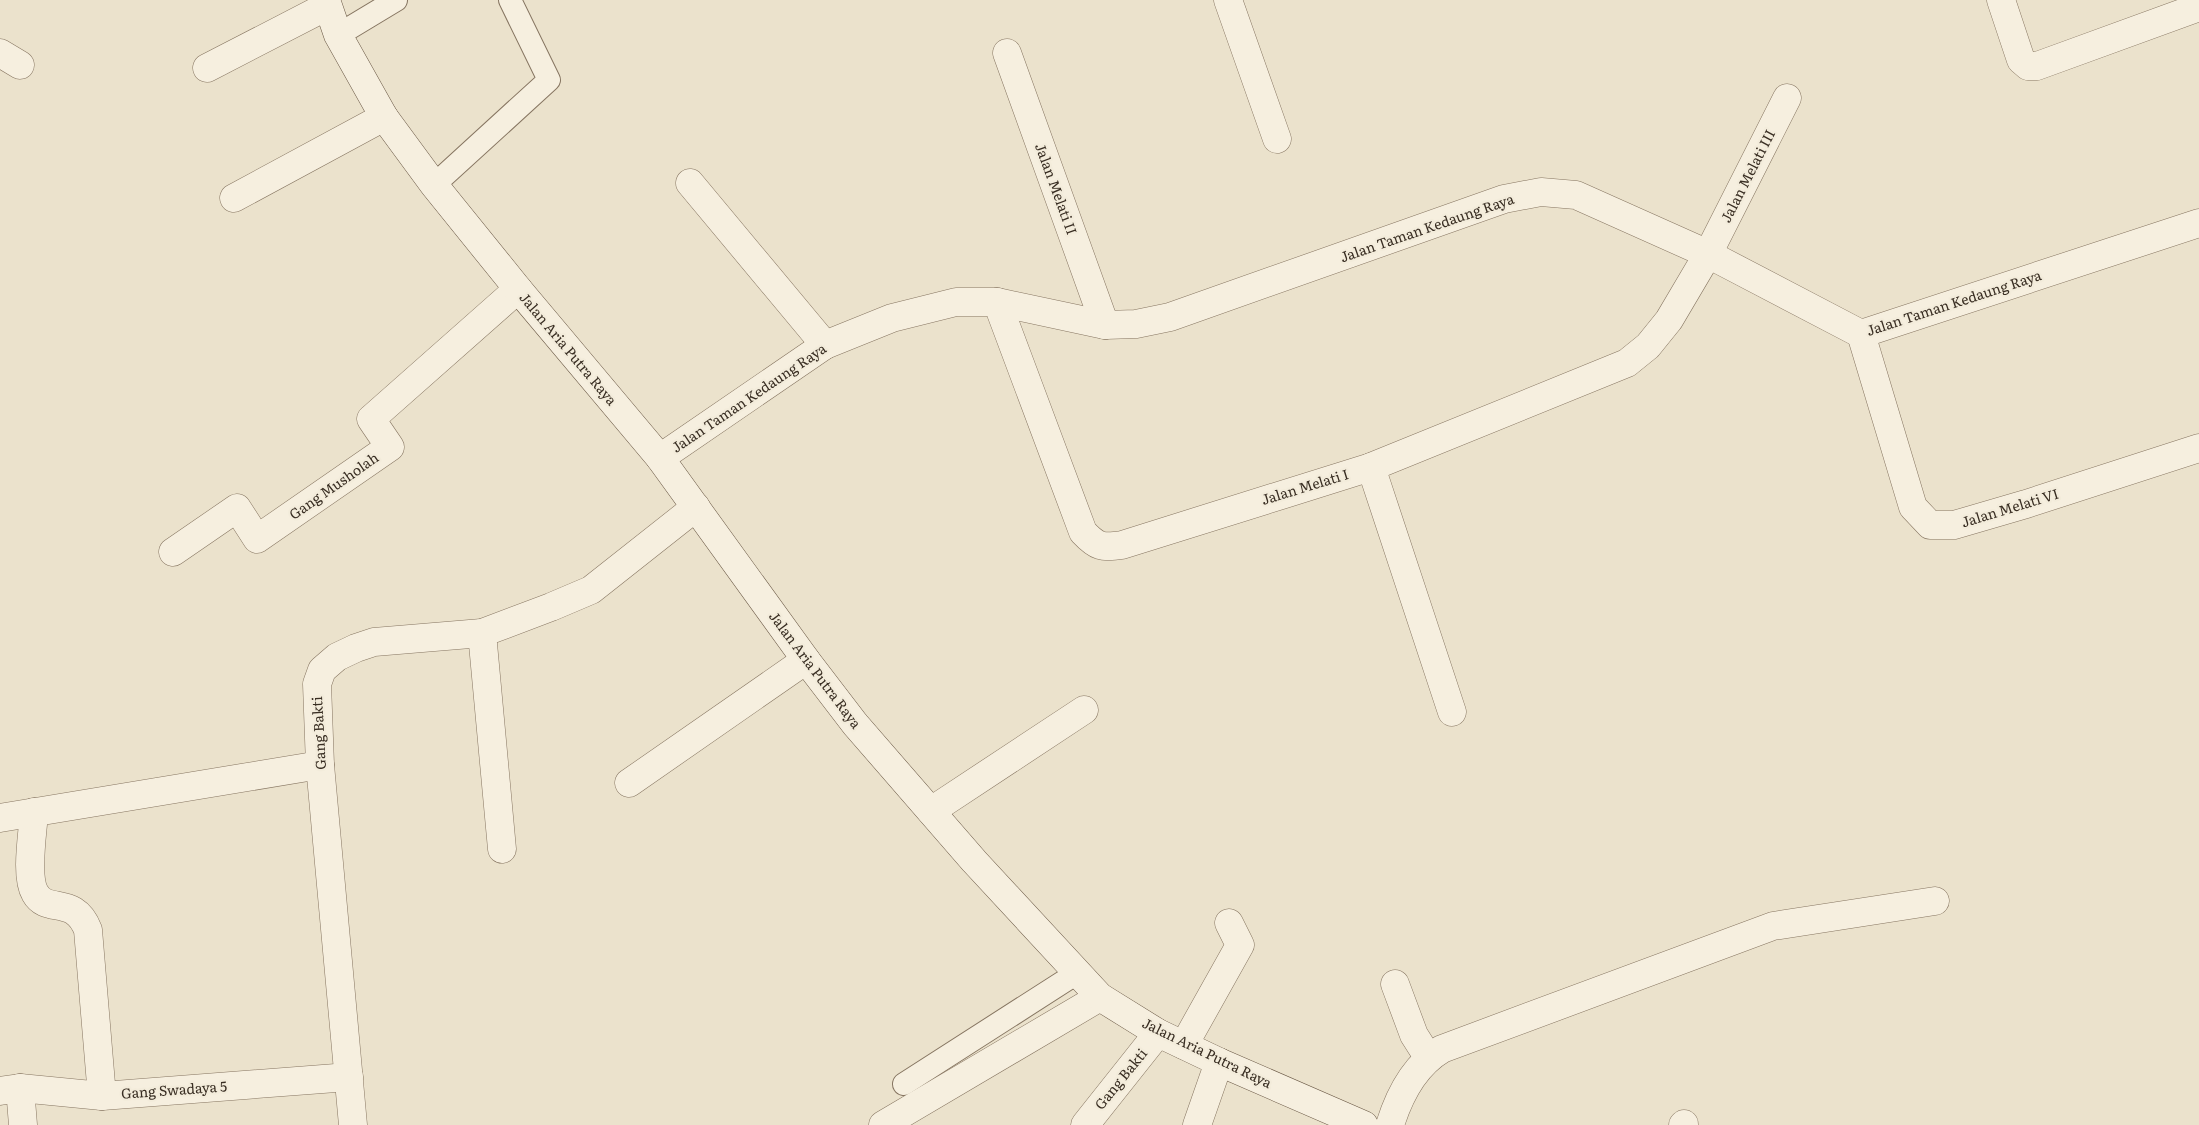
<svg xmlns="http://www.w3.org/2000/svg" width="2199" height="1125" viewBox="0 0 2199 1125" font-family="Literata,serif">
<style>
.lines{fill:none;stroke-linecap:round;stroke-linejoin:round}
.lane-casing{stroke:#867561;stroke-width:24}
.street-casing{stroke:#867561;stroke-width:29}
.secondary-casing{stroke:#695744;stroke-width:29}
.lane{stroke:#f6efdf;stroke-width:22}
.street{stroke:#f6efdf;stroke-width:28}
.secondary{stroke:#f6efdf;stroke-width:28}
.labels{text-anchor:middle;stroke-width:4.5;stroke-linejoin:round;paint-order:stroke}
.street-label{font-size:14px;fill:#392e23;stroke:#f3ecdb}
</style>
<rect width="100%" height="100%" fill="#ebe2cc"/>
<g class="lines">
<g class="lane-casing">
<g id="lane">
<path d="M 338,35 L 396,0"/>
<path d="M 434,185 L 549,80 L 510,0"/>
<path d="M 904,1084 L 1077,973"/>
</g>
</g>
<g class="street-casing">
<g id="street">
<path d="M 1228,0 L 1277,139"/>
<path d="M 2001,0 L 2021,60 L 2028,66 L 2037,66 L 2199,7"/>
<path d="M 0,53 L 20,65"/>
<path d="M 1007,53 L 1105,325"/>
<path d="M 207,68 L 327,6"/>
<path d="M 690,183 L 825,345"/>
<path d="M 234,198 L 384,117"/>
<path d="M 997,302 L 1083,532 C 1097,547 1102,548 1122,545 L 1371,467 L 1627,363 L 1648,346 L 1669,320 L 1708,254 L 1787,98"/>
<path d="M 1861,334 L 1913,507 L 1930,525 L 1954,525 L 2026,504 L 2199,448"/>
<path d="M 660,458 L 825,345 L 892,318 L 956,302 L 997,302 L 1105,325 L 1136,324 L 1170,317 L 1504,199 L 1541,192 L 1576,195 L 1708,254 L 1861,334 L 2199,223"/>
<path d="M 1371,467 L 1452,712"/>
<path d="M 173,552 L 237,508 L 257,539 L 390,447 L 371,419 L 518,289"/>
<path d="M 482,633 L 502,849"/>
<path d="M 629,783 L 806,660"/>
<path d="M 931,811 L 1084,710"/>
<path d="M 34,812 C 33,832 25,876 35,893 C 47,915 74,894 88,930 L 102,1096"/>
<path d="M 0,818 L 320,765"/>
<path d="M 1395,984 L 1414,1035 L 1428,1057"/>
<path d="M 1184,1045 L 1240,945 L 1229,923"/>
<path d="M 20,1088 L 23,1125"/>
<path d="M 0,1091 L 20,1088 L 102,1096 L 349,1077"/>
<path d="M 353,1125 L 320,765 L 317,684 L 322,670 L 337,657 L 356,648 L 374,642 L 482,633 L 551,607 L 591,590 L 696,507"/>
<path d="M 883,1125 L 1100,997"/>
<path d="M 1085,1125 L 1158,1033"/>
<path d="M 1197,1125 L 1219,1062"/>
<path d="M 1390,1125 C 1399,1096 1415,1065 1442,1049 L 1773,926 L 1935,901"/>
<path d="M 1683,1125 L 1684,1124"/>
</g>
</g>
<g class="secondary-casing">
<path id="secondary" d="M 326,0 L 338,35 L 384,117 L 434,185 L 518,289 L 660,458 L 806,660 L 855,724 L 974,861 L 1100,997 L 1158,1033 L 1219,1062 L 1364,1125"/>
</g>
<use href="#lane" class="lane"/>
<use href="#street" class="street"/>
<use href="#secondary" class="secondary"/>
</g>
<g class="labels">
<g class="street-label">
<text transform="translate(1748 176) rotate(-63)" y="5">Jalan Melati III</text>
<text transform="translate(1056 189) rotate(70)" y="5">Jalan Melati II</text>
<text transform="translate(1427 228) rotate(-19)" y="5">Jalan Taman Kedaung Raya</text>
<text transform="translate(1954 303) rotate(-18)" y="5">Jalan Taman Kedaung Raya</text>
<text transform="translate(568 349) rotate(50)" y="5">Jalan Aria Putra Raya</text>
<text transform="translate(749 398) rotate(-34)" y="5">Jalan Taman Kedaung Raya</text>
<text transform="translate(334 486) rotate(-35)" y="5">Gang Musholah</text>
<text transform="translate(1305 487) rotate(-17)" y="5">Jalan Melati I</text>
<text transform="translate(2010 508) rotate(-17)" y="5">Jalan Melati VI</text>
<text transform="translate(815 670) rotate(53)" y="5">Jalan Aria Putra Raya</text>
<text transform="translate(319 733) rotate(-93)" y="5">Gang Bakti</text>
<text transform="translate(1207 1053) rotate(26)" y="5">Jalan Aria Putra Raya</text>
<text transform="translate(1121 1079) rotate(-51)" y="5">Gang Bakti</text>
<text transform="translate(174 1090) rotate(-4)" y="5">Gang Swadaya 5</text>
</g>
</g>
</svg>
